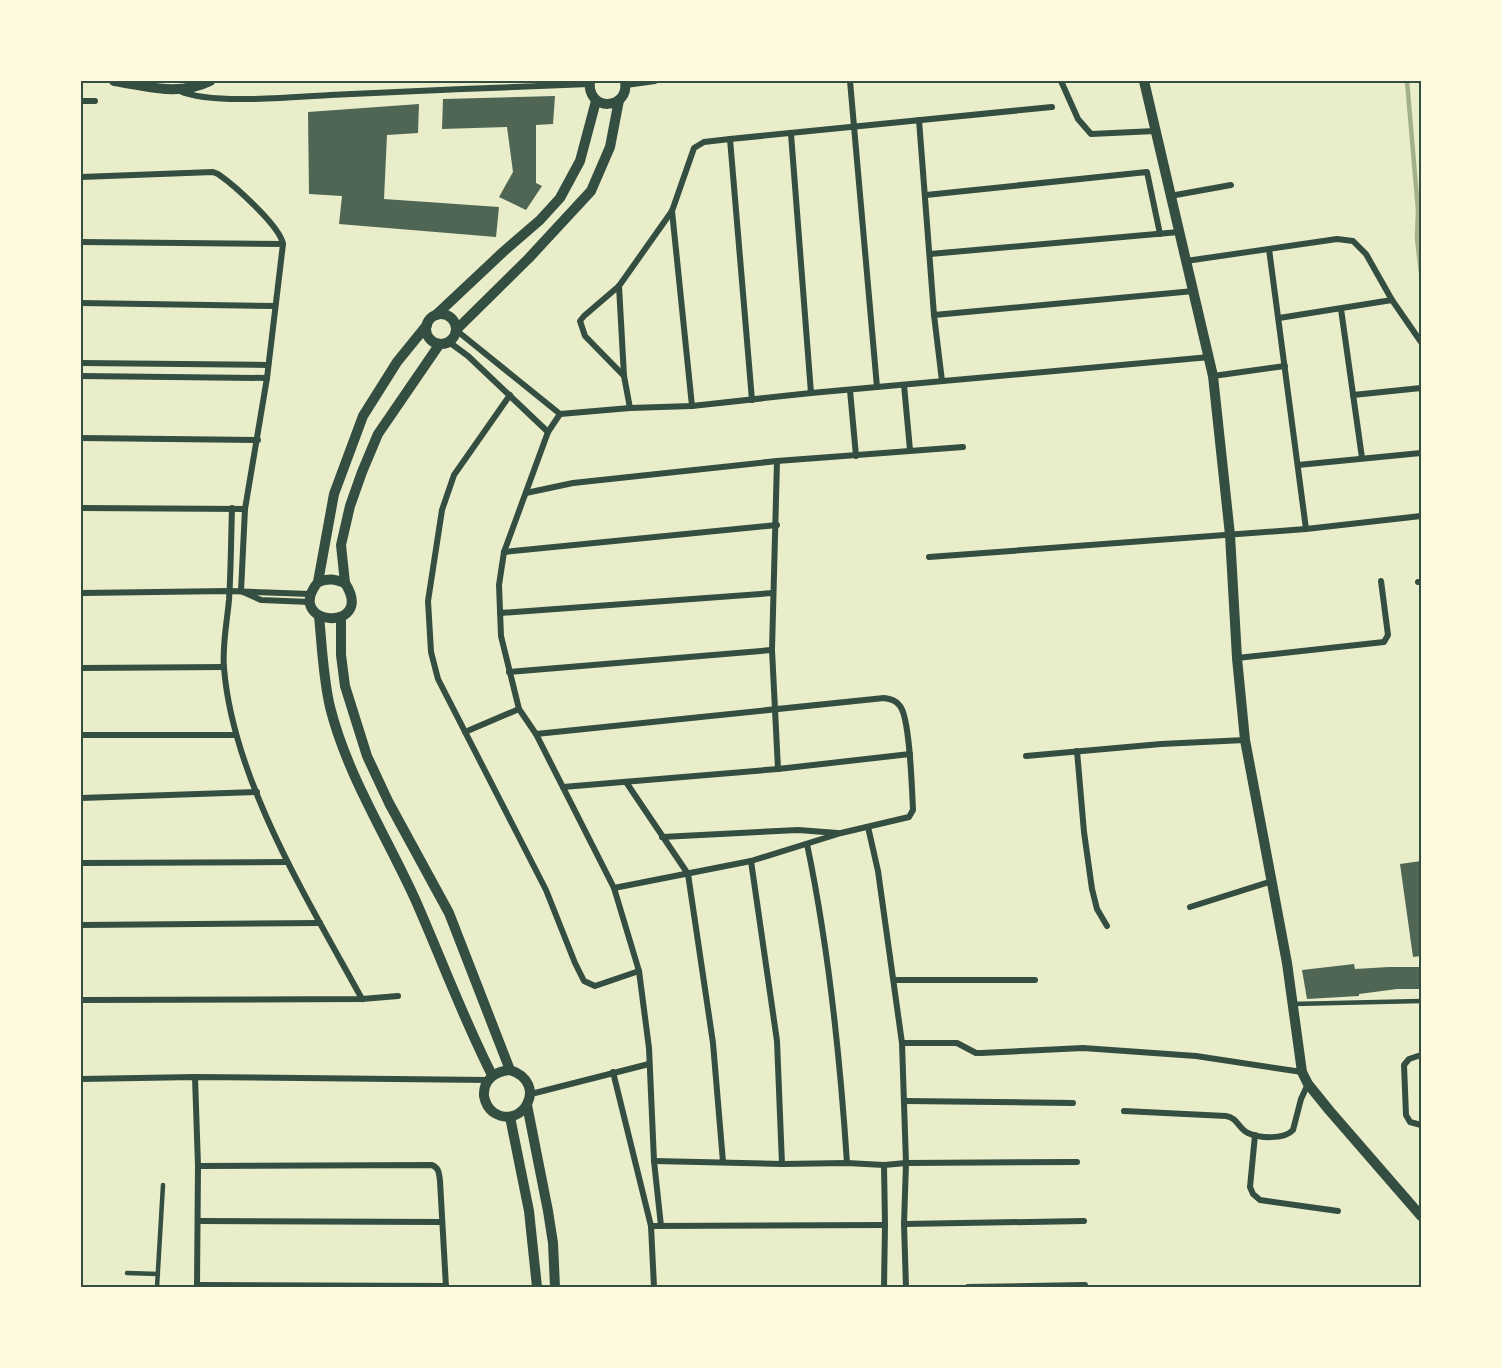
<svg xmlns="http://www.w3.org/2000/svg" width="1502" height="1368" viewBox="0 0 1502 1368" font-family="'DejaVu Sans',sans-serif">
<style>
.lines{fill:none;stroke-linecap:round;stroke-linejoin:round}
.stream{stroke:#a3b18a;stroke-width:4.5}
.building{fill:#4f6655}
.service{stroke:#344e41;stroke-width:4.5}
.minor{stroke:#344e41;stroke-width:6}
.tertiary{stroke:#344e41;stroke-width:10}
.neatline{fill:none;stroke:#344e41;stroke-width:2}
</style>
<rect width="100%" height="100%" fill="#e9edc9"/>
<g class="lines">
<path class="stream" d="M 1407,81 L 1418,210 L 1417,238 L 1421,273"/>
</g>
<g class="building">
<path d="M 555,96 L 553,124 L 536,125 L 536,183 L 542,186 L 526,210 L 499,197 L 513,172 L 507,127 L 442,129 L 443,99 Z"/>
<path d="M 419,104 L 418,133 L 387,135 L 384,199 L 499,207 L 496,237 L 339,224 L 342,196 L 309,194 L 308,112 Z"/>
<path d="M 1421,861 L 1421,956 L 1413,957 L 1400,864 Z"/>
<path d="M 1354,964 L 1355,969 L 1389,967 L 1421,967 L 1421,989 L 1397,989 L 1359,994 L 1359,996 L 1307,999 L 1302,970 Z"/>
</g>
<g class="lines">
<g class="service">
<path d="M 1292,1004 L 1421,1001"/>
<path d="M 127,1273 L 158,1274"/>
<path d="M 157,1287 L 163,1185"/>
</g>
<g class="minor">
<path d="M 850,81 L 877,387"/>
<path d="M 1061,81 L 1078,119 L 1091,134 L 1155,131"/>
<path d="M 626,85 L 655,81"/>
<path d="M 180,91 C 210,105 294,97 330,95 C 416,91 503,87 589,84"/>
<path d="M 81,101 L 95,101"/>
<path d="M 919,120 L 934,315 L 942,381"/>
<path d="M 791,134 L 811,393"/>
<path d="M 730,139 L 752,400"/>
<path d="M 81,177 L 213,172 L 218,174 C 234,185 280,226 283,244 L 267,378 L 245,509 L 81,508"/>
<path d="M 926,195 L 1147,172 L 1160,234"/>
<path d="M 1170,196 L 1231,185"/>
<path d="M 672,211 L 692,406"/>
<path d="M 81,242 L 283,244"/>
<path d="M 1269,249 L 1306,529"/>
<path d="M 930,254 L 1179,232"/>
<path d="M 1186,261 L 1337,239 L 1353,241 L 1366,254 L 1392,300 L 1421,342"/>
<path d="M 619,286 L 624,376 L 630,408"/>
<path d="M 81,303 L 275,306"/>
<path d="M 1341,309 L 1362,458"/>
<path d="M 934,315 L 1194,291"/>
<path d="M 1279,318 L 1392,300"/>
<path d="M 456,330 L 560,414"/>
<path d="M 449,342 L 468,356 L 548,432"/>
<path d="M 81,363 L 268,365"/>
<path d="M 81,376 L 267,378"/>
<path d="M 624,376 L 585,336 L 580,321 L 584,316 L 619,286 L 672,211 L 694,148 L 704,142 L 730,139 L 1052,107"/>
<path d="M 1213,376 L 1285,366"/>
<path d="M 904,385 L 910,450"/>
<path d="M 850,390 L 856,456"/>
<path d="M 510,395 L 454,475 L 442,510 L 428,601 L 431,652 L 438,679 L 546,890 L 575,963 L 584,981 L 595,986 L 639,971"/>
<path d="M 1353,395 L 1421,388"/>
<path d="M 81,438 L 258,440"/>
<path d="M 777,461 L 772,650 L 778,769"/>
<path d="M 1298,465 L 1421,453"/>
<path d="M 526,493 L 573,483 L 777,461 L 963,447"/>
<path d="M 232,508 C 231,539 231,569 229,600 C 227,622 222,646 224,668 C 233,780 309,902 362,999"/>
<path d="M 245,509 L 241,591 L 261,600 L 310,602"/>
<path d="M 504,552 L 777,525"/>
<path d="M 929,557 L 1306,529 L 1421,516"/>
<path d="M 1418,582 L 1421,582"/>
<path d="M 81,593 L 229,591 L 310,594"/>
<path d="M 500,613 L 773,593"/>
<path d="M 1237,658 L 1384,642 L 1388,635 L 1381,581"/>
<path d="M 81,668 L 224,667"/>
<path d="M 509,672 L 772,650"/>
<path d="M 465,732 L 519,709"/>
<path d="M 536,734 L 884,698 C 890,699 896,700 900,706 C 910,718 912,791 913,810 L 909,817 L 841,833 L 751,861 L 614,888"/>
<path d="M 81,735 L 236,735"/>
<path d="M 1077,751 L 1084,832 L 1092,889 L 1097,909 L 1107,926"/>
<path d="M 1026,756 L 1161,744 L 1245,740"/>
<path d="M 626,782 L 688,874 L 713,1043 L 723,1162"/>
<path d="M 563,787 L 778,769 L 910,754"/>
<path d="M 81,798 L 257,792"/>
<path d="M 868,827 L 878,871 L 902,1043 L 906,1163 L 904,1224 L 906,1287"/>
<path d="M 662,837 L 798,830 L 838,833"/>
<path d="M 807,844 C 829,949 840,1056 847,1163"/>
<path d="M 751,861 L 777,1041 L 782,1164"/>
<path d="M 81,863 L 287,862"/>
<path d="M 1190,907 L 1272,881"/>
<path d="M 81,925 L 320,923"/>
<path d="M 894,980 L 1035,980"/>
<path d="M 81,1000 L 362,999 L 398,996"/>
<path d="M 902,1043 L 957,1043 L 976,1053 L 981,1053 L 1083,1048 L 1196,1056 L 1302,1072"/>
<path d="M 1421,1055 L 1409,1059 L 1404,1065 L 1406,1115 L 1410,1122 L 1421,1125"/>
<path d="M 613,1072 L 651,1226 L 654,1287"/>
<path d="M 195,1077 L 198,1166 L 197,1286"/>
<path d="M 81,1079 L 195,1077 L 488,1080"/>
<path d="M 531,1094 L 649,1064"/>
<path d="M 905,1101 L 1073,1103"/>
<path d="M 1124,1111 L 1226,1116 C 1238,1118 1238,1128 1248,1133 C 1259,1138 1284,1140 1293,1130 L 1301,1099 L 1308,1084"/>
<path d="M 1255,1135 L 1250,1187 L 1253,1194 L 1260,1200 L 1338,1211"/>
<path d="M 654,1161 L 782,1164 L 847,1163 L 884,1165 L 906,1163 L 1077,1162"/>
<path d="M 198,1166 L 432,1165 C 439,1168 439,1173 440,1181 L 446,1287"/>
<path d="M 199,1221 L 442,1222"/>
<path d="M 904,1224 L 1084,1221"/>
<path d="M 651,1226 L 885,1225"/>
<path d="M 661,1226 L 654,1161 L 649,1048 L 639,971 L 614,888 L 536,734 L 519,709 L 501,636 L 499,585 L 504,552 L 548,432 L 560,414 L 630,408 L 692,406 L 811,393 L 1210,357"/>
<path d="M 197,1285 L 446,1286"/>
<path d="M 884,1287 L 885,1225 L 884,1165"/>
<path d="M 968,1287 L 1085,1285"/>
</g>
<g class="tertiary">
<path d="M 114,81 C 149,86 177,97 210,81"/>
<path d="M 590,81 C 586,112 630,111 625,81"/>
<path d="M 1144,81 L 1213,376 L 1230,535 L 1237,658 L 1245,740 L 1287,963 L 1302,1072 L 1308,1084 L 1329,1110 L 1421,1216"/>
<circle cx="441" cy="329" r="15"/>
<path d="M 436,315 L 503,252 L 540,220 L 560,198 L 580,161 L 596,101"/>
<path d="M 456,330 L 529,258 L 591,191 L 610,147 L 619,100"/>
<path d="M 318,582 C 328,578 335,579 345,583 C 377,633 282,627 318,582 L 334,494 L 363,416 L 397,362 L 427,325"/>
<path d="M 345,583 L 341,545 L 350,506 L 362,472 L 378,434 L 439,345"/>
<path d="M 319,616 C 322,646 323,677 330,707 C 347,775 386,835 415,899 C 441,958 463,1018 492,1075"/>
<path d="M 341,617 L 341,655 L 345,686 L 367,756 L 389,803 L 449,913 L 510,1070 C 550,1083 522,1132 493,1112 C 488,1108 485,1102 484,1096 C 483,1080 495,1071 510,1070"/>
<path d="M 527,1105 L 548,1211 L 553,1243 L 555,1287"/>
<path d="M 510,1117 L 529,1211 L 537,1287"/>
</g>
</g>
<rect width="1502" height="1368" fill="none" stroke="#fefae0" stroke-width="165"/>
<rect x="82" y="82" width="1338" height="1204" class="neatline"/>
</svg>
